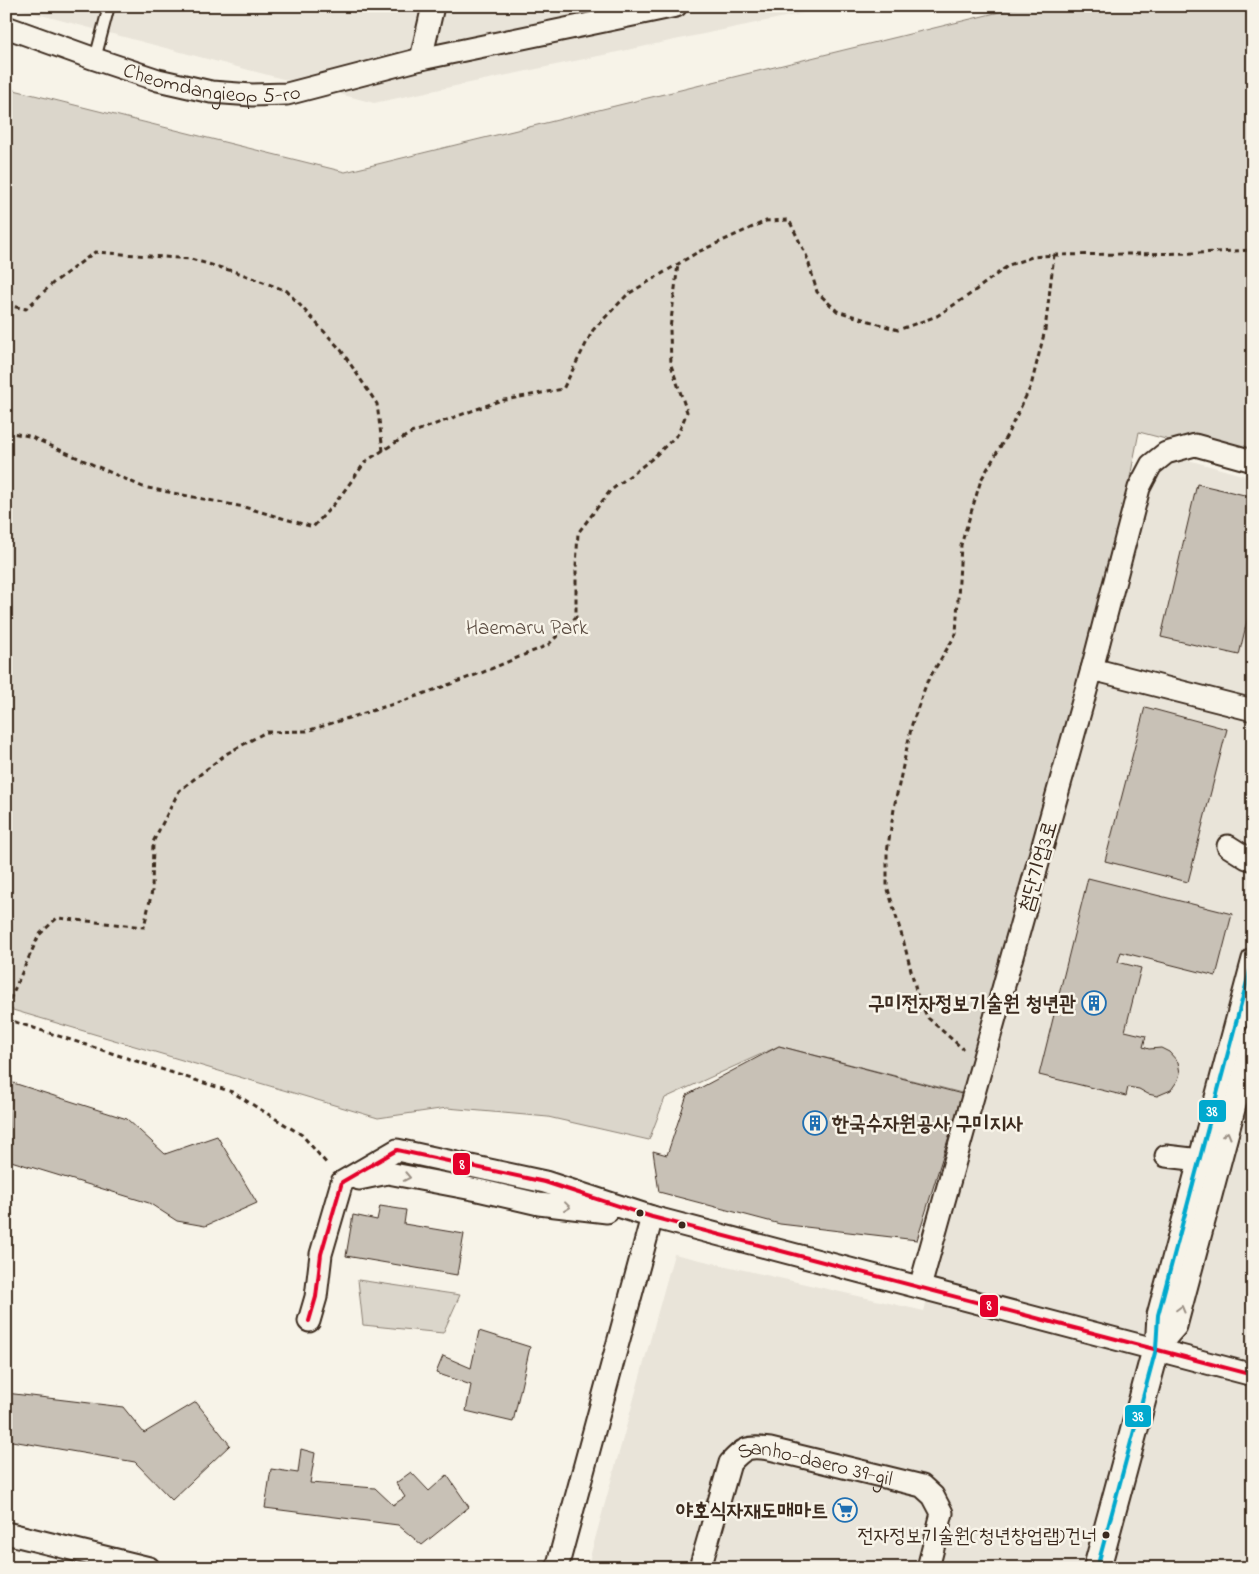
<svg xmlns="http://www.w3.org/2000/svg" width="1259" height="1574" viewBox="0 0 1259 1574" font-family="'Indie Flower','Poor Story',sans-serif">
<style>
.built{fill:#e9e4d9}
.green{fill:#dbd6cb;stroke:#8b8074}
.building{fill:#c8c1b6;stroke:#3b2a1e}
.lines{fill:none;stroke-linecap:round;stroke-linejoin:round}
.service-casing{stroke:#3b2a1e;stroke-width:14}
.minor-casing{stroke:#3b2a1e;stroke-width:25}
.tertiary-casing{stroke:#3b2a1e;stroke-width:30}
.path{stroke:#3b2a1e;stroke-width:3;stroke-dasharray:5 4;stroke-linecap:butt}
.service{stroke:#f7f3e8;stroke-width:10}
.minor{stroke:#f7f3e8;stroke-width:21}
.tertiary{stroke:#f7f3e8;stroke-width:26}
.bus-1-casing{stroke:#f7f3e8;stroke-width:8}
.bus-2-casing{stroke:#f7f3e8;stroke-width:8}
.bus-1{stroke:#e4002b;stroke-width:4}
.bus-2{stroke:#00a9ce;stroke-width:4}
.oneway{stroke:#998e83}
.bus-dot{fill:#3b2a1e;stroke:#f7f3e8;stroke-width:2}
.labels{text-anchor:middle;stroke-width:5;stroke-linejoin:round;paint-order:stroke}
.bus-label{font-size:20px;fill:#3b2a1e;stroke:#f7f3e8;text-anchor:end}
.street-label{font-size:21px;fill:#3b2a1e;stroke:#f7f3e8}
.park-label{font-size:21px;fill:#5b4c41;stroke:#f7f3e8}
.poi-label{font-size:21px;font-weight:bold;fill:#3b2a1e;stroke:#f7f3e8;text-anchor:end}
.line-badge{stroke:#f7f3e8;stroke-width:2}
.badge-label{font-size:14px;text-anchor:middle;font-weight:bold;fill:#fff}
</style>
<rect width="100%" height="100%" fill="#f7f3e8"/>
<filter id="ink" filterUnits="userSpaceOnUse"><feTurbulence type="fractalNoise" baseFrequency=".02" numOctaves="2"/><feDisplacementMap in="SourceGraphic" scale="10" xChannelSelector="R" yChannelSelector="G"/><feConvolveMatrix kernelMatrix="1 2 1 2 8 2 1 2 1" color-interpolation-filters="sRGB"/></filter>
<g filter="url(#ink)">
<g class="built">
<path d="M 7,6 L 837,6 L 374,103 Z"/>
<path d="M 1181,458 L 1253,478 L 1253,1568 L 587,1568 L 674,1254 L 924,1311 L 1155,471 Z"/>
</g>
<g class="green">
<path d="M 1024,6 L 1253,6 L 1253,462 L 1139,432 L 1092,669 L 1039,852 L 962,1093 L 779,1046 L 665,1098 L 649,1140 L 548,1117 L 447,1108 L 378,1118 L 6,1008 L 6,88 L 345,172 Z"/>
<path d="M 358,1280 L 460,1295 L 443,1333 L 363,1325 Z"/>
</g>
<g class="building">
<path d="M 1197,484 L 1253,497 L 1253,614 L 1249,613 L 1239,655 L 1161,637 Z"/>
<path d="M 1145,707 L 1227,729 L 1188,882 L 1105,861 Z"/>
<path d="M 1088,878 L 1232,914 L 1216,976 L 1121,952 L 1118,962 L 1141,968 L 1125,1031 L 1146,1036 L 1143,1047 L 1149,1049 L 1161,1048 L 1169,1052 L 1178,1062 L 1180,1073 L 1178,1080 L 1171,1090 L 1157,1096 L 1148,1094 L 1139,1089 L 1128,1087 L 1126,1096 L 1039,1075 Z"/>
<path d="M 779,1046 L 962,1094 L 917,1240 L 780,1224 L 659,1192 L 653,1151 L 667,1155 L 687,1095 Z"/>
<path d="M 7,1081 L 127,1119 L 165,1154 L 217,1136 L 257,1203 L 205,1226 L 177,1221 L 149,1203 L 11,1161 Z"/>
<path d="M 380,1206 L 406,1210 L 404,1224 L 464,1234 L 457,1275 L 346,1256 L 353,1215 L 377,1220 Z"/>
<path d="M 479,1331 L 530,1347 L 513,1422 L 466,1411 L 471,1385 L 436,1373 L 443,1356 L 471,1368 Z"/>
<path d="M 6,1393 L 123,1407 L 144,1433 L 196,1402 L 230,1445 L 172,1500 L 135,1462 L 6,1440 Z"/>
<path d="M 301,1449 L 315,1453 L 310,1483 L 375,1488 L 393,1505 L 405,1497 L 396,1483 L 411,1472 L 429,1491 L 447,1475 L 469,1507 L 422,1545 L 398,1525 L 265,1508 L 271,1469 L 298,1473 Z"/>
</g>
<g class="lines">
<g class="service-casing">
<path id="service" d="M 95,59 L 109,6"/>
</g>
<g class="minor-casing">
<g id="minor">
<path id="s1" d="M 6,27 L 95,59 L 158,80 L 211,92 L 252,95 L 287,94 L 421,59 L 676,6"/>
<path d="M 421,59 L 433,6"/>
<path d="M 1092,669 L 1253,710"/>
<path d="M 1228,846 L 1247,858 L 1253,860"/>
<path d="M 1166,1156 L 1200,1160 L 1212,1163"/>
<path d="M 359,1179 L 388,1173 L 478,1190 L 539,1204 L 607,1212"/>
<path d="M 920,1287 L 1092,669 L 1139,488 L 1151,465 L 1166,453 L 1195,445 L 1253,461"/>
<path d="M 309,1321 L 316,1297 L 321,1254 L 342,1182 L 397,1150 L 545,1182 L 652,1217 L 1253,1375"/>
<path d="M 1156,1349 L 1158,1315 L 1253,959"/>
<path d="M 1156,1349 L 1176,1326 L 1253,1038"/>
<path d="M 6,1533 L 149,1568"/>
<path d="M 557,1568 L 652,1217"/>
<path id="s2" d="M 700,1568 L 730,1463 C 745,1447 748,1446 770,1449 L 922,1486 L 933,1496 L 942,1513 L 928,1568"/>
</g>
</g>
<g class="tertiary-casing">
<path id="tertiary" d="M 1097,1568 L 1156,1349"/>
</g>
<g class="path">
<path d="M 1054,255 L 1198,253 L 1253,250"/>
<path d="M 6,305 L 26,309 L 53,283 L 95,252 L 191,259 L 239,273 L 287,291 L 341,350 L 377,404 L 383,451"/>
<path d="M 6,432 L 29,436 L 143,487 L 244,507 L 313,527 L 336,502 L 366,461 L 411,433 L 499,401 L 563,389 L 593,330 L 628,294 L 698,252 L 766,221 L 789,220 L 807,257 L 817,292 L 837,311 L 898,330 L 937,316 L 969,295 L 1009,265 L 1032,257 L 1054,255 L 1045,330 L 1031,386 L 1007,435 L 981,480 L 961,545 L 956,634 L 927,682 L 912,724 L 895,803 L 887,852 L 887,886 L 904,943 L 918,998 L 928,1018 L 963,1049"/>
<path d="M 6,1008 L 39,935 L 57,918 L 144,927 L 152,891 L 153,842 L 179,791 L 226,754 L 266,732 L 307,731 L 406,700 L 481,673 L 548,645 L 576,617 L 576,567 L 578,533 L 610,491 L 653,458 L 678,434 L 687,412 L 671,365 L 670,329 L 678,264"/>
<path d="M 6,1019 L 232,1092 L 302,1135 L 328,1165"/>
</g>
<use href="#service" class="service"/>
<use href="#minor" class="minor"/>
<use href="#tertiary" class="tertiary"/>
<g class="bus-1-casing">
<path id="bus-1" d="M 309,1321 L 316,1297 L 321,1254 L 342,1182 L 397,1150 L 545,1182 L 652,1217 L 1253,1375"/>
</g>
<g class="bus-2-casing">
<path id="bus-2" d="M 1097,1568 L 1156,1349 L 1158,1315 L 1253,959"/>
</g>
<use href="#bus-1" class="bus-1"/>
<use href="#bus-2" class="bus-2"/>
</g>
<defs><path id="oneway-chevron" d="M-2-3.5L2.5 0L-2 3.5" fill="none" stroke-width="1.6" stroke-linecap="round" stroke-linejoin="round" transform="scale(1.25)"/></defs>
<g class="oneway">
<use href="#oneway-chevron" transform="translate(1227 1135) rotate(-75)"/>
<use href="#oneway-chevron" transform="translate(407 1177) rotate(11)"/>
<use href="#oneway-chevron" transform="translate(567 1207) rotate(7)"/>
<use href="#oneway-chevron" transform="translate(1181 1309) rotate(-75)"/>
</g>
</g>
<defs>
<g id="building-ring" transform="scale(1.25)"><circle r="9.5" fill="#f7f3e8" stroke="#1f6fb2" stroke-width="1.5"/><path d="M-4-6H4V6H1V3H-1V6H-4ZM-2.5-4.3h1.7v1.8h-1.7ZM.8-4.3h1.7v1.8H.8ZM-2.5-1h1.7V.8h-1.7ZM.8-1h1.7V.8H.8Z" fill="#1f6fb2"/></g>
<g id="supermarket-ring" transform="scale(1.25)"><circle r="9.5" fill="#f7f3e8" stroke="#1f6fb2" stroke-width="1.5"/><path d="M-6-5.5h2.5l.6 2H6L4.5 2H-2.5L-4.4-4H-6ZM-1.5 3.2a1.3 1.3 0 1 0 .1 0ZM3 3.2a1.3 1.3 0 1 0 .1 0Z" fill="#1f6fb2"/></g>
</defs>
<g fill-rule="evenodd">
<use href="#building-ring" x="1094" y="1003"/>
<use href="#building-ring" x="815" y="1123"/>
<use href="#supermarket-ring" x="845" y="1510"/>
</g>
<g class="bus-dot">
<circle cx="640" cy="1213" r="4.5"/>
<circle cx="682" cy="1225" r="4.5"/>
<circle cx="1106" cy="1535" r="4.5"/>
</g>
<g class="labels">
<g class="bus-label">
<text x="1097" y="1542">전자정보기술원(청년창업랩)건너</text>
</g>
<g class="street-label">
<text dy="7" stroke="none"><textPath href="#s1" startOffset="215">Cheomdangieop 5-ro</textPath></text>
<text transform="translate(1037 866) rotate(-74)" y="7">첨단기업3로</text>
<text dy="7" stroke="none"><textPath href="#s2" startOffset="201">Sanho-daero 39-gil</textPath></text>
</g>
<g class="park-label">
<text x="527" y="634">Haemaru Park</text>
</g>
<g class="poi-label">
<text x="1076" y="1010">구미전자정보기술원 청년관</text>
<text x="832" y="1130" text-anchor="start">한국수자원공사 구미지사</text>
<text x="828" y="1517">야호식자재도매마트</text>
</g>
</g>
<g class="line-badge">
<rect x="1198" y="1099" width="29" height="24" rx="5" fill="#00a9ce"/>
<rect x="452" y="1152" width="19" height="24" rx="5" fill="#e4002b"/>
<rect x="979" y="1294" width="20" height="24" rx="5" fill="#e4002b"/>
<rect x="1124" y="1404" width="28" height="24" rx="5" fill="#00a9ce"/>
</g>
<g class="badge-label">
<text x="1212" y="1116">38</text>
<text x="462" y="1169">8</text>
<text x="989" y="1310">8</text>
<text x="1138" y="1421">38</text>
</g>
<rect width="1259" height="1574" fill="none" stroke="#f7f3e8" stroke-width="25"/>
<rect x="12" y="12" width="1234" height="1549" fill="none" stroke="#3b2a1e" stroke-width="2" filter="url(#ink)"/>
</svg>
